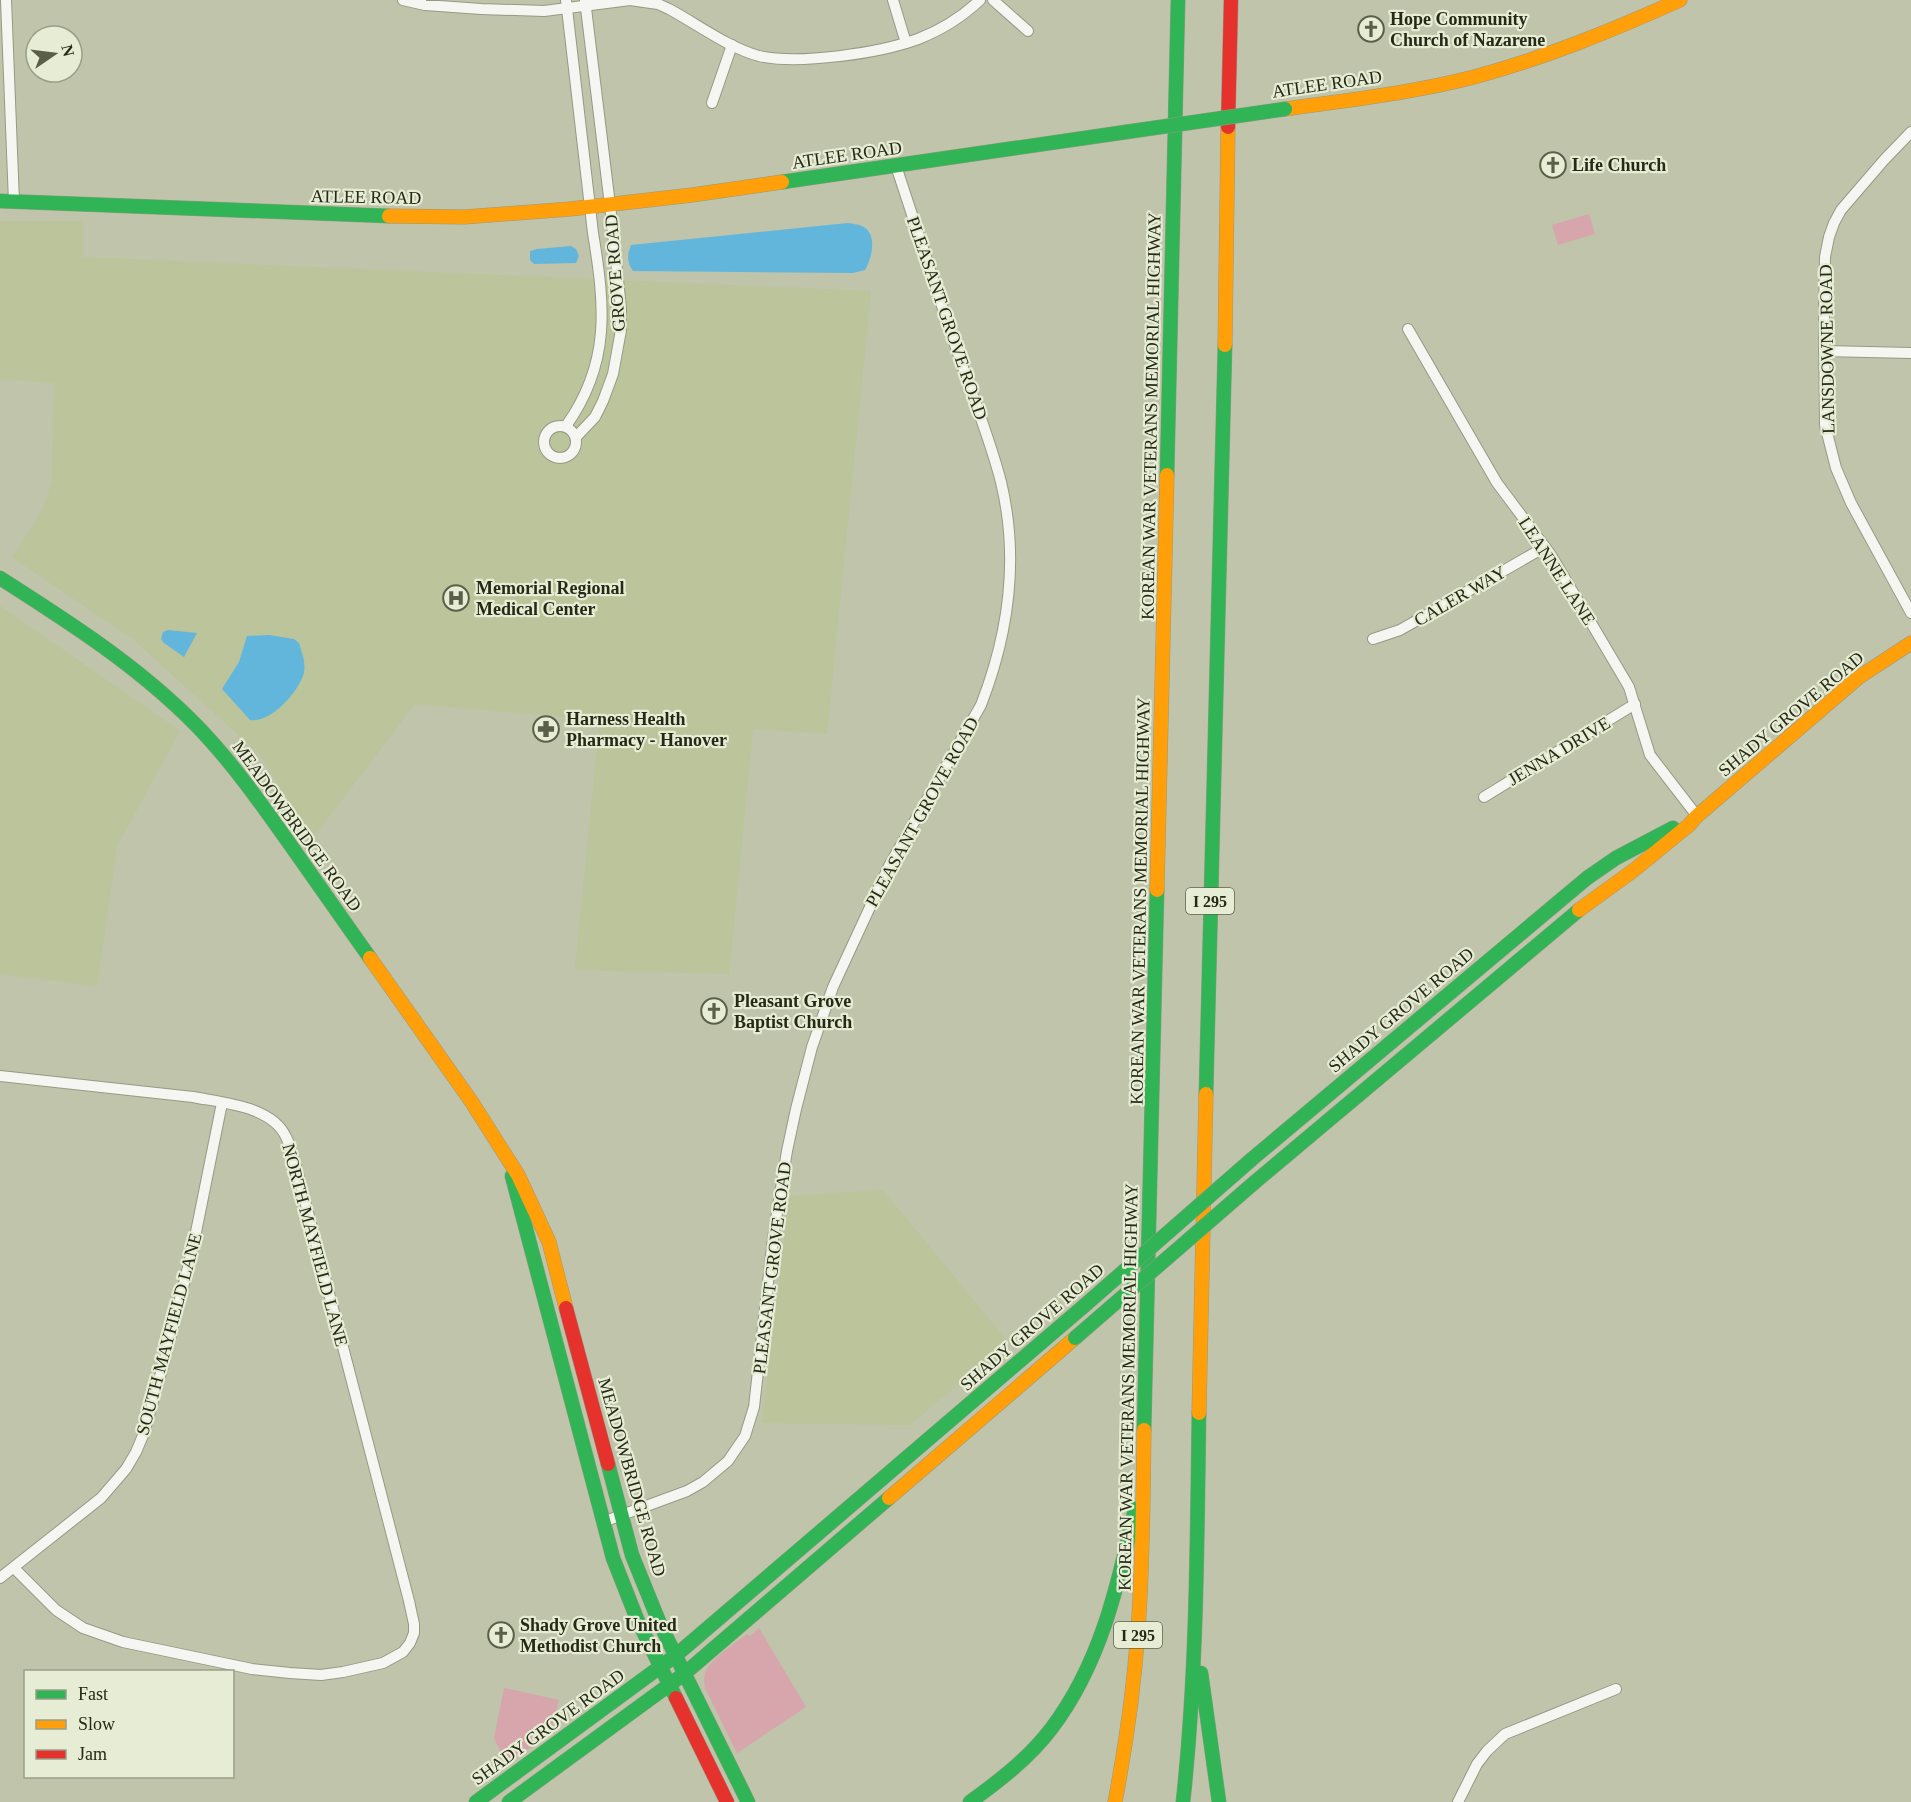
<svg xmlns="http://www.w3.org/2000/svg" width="1911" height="1802" viewBox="0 0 1911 1802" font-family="'Times New Roman',serif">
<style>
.built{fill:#bbc49a}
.green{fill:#d6a6ac}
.water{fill:#62b6dc}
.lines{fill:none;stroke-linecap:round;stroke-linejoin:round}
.street-casing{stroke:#969a85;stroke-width:12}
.fast-casing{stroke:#969a85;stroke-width:15}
.slow-casing{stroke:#969a85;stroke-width:15}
.jam-casing{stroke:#969a85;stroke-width:15}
.street{stroke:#f5f6f2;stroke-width:10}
.fast{stroke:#30b455;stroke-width:14}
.slow{stroke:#ff9f0a;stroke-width:14}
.jam{stroke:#e5322d;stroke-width:14}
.fast-bridge-casing{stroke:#969a85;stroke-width:15;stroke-linecap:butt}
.fast-bridge{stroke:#30b455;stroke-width:14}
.labels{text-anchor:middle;stroke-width:4.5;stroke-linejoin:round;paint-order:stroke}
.shield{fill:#e7edd5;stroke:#5f644f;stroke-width:1.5}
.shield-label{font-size:16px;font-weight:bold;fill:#252916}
.poi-label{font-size:18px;font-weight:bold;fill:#252916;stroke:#e7edd5;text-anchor:start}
.street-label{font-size:18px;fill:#252916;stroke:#e7edd5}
</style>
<rect width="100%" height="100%" fill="#bfc4aa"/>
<g class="built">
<path d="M 0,221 L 83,221 L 83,257 L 871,291 L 827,734 L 753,729 L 729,974 L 575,970 L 600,720 L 415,704 L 312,839 L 260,755 L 133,639 L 12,557 L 38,517 L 46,500 L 52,479 L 54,383 L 0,379 Z"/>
<path d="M 0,606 L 180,731 L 117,846 L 97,986 L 0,974 Z"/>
<path d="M 883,1190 L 1008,1342 L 910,1425 L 762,1423 L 790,1196 Z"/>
</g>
<g class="green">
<path d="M 1589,214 L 1595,234 L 1558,245 L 1552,225 Z"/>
<path d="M 759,1628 L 806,1707 L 737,1753 L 705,1688 C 704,1681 703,1675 707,1669 C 714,1657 735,1643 747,1634 L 750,1636 Z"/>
<path d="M 504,1688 L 559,1700 L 550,1735 L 506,1763 L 494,1738 Z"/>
</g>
<g class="water">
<path d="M 848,223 C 852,224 858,224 862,226 C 878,233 872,258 865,270 L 853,273 L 633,271 C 627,263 627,255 631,245 Z"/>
<path d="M 571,246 L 576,249 L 579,256 L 576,263 L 534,264 L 530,260 L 530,251 L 537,249 Z"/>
<path d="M 168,630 L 197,633 L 184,657 L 164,643 L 161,639 L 163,632 Z"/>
<path d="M 269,635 L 294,639 L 299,643 C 302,653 307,665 303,676 C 296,694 271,723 250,720 L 222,689 L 239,662 L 247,636 Z"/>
</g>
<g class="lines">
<g class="street-casing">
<g id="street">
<path d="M 6,0 L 14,202"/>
<path d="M 403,0 L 425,5 L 481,9 L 544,11 L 630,0"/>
<path d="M 630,0 L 658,4 L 669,9 C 697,24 729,48 759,56 C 799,65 880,53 918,39 C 941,30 962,17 980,0"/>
<path d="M 893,0 L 906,43"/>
<path d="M 993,0 L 1028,31"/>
<path d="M 712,103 L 732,45"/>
<path d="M 1911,132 L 1884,160 L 1841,210 L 1834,223 L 1829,237 L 1825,257 L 1824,323 L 1825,425 L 1836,468 L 1851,503 L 1911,613"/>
<path d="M 1408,329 L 1497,483 L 1551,555 L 1629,687 L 1650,755 L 1697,816"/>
<path d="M 1824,351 L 1911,353"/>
<circle cx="560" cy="442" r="16"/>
<path d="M 566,426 C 611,363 605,306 593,233 L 566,0"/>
<path d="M 576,437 L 595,417 L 603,401 L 613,374 L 621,330 L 621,308 L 610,205 L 585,0"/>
<path d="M 1373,639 L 1400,630 L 1545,547"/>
<path d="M 1484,797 L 1635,704"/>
<path d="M 0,1076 L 193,1097 C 223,1103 272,1106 286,1137 C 292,1148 294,1162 298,1174 L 409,1601 L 414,1624 L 414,1633 L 410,1643 L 403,1652 L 383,1663 L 343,1672 L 321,1675 L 290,1673 L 252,1669 L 123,1642 L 83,1628 L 56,1610 L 14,1568"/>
<path d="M 603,1522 L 687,1491 L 703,1482 L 728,1461 L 745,1436 L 754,1407 L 773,1238 L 787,1151 L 796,1109 L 812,1047 L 833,987 L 889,866 L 981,705 C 1009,633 1019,557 1001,482 C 990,439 973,398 959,356 C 937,293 917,229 896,166"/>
<path d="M 0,1578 L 101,1498 L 126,1469 L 136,1452 L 144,1433 L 164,1362 L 192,1252 L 222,1103"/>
<path d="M 1458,1802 L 1477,1764 L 1487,1751 L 1505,1734 L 1616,1689"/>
</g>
</g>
<g class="fast-casing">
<g id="fast">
<path d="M 782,182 L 1126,132"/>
<path d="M 0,201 L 389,216"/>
<path d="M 1167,475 L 1178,0"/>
<path d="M 0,578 C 69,622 138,666 196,725 C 231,761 260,802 289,843 C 316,881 343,920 370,958"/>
<path d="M 1206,1094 L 1225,345"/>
<path d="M 1252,1159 L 1587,878 L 1616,858 L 1673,828"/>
<path d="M 512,1176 L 613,1558 L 637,1619 L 676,1698"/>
<path d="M 1255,1182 L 1579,910"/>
<path d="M 1144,1430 L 1157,890"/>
<path d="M 608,1464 L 632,1555 L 660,1624 L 748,1802"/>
<path d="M 1201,1673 L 1219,1802"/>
<path d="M 476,1802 L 675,1656 L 1084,1306"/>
<path d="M 509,1802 L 684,1674 L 889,1498"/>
<path d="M 970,1802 C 999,1781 1029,1758 1051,1729 C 1100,1665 1118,1586 1135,1509"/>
<path d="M 1183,1802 C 1197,1673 1197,1543 1199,1413"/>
</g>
</g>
<g class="slow-casing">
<g id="slow">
<path d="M 1285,109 C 1348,100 1412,93 1474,77 C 1545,58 1613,30 1680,0"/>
<path d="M 389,216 L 464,217 L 570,209 L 692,195 L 782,182"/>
<path d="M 1225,345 L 1228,127"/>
<path d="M 1157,890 L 1167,475"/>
<path d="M 1579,910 L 1634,870 L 1689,825 L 1697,816 L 1859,677 L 1911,643"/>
<path d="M 370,958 L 471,1101 L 518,1175 L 549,1242 L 566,1308"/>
<path d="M 1199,1413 L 1206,1094"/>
<path d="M 889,1498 L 1075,1338"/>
<path d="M 1115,1802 C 1126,1745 1134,1688 1138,1630 C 1143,1564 1143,1497 1144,1430"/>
</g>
</g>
<g class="jam-casing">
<g id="jam">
<path d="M 1228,127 L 1231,0"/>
<path d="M 566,1308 L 608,1464"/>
<path d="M 676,1698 L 727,1802"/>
</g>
</g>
<use href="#street" class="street"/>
<use href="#fast" class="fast"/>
<use href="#slow" class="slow"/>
<use href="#jam" class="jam"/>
<g class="fast-bridge-casing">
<g id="fast-bridge">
<path d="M 1126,132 L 1285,109"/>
<path d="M 1084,1306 L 1252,1159"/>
<path d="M 1075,1338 L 1255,1182"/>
</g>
</g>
<use href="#fast-bridge" class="fast-bridge"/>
</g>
<defs>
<g id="church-ring" transform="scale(1.35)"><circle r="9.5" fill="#e7edd5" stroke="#5b5f4a" stroke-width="1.5"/><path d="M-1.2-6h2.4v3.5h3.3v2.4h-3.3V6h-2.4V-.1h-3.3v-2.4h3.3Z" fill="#5b5f4a"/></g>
<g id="hospital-ring" transform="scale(1.35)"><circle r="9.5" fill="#e7edd5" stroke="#5b5f4a" stroke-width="1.5"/><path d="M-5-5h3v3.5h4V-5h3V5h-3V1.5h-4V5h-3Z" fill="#5b5f4a"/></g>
<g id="pharmacy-ring" transform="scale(1.35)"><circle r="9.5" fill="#e7edd5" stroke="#5b5f4a" stroke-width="1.5"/><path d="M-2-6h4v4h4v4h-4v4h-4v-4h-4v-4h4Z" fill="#5b5f4a"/></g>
</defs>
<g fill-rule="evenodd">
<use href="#church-ring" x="1371" y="29"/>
<use href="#church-ring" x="1553" y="165"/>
<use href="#hospital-ring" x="456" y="598"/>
<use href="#pharmacy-ring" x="546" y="729"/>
<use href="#church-ring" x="714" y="1011"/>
<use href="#church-ring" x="501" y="1635"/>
</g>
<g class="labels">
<g class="shield">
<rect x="1186" y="888" width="48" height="26" rx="4.5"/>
<rect x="1114" y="1622" width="48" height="26" rx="4.5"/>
</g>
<g class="shield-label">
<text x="1210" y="907">I 295</text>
<text x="1138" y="1641">I 295</text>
</g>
<g class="poi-label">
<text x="1390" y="25">Hope Community<tspan x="1390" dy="21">Church of Nazarene</tspan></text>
<text x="1572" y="171">Life Church</text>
<text x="476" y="594">Memorial Regional<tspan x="476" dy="21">Medical Center</tspan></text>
<text x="566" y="725">Harness Health<tspan x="566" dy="21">Pharmacy - Hanover</tspan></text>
<text x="734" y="1007">Pleasant Grove<tspan x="734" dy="21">Baptist Church</tspan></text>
<text x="520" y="1631">Shady Grove United<tspan x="520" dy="21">Methodist Church</tspan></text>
</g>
<g class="street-label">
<text transform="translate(1327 84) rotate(-8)" y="6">ATLEE ROAD</text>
<text transform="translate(847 155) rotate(-8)" y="6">ATLEE ROAD</text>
<text transform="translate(366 197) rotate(1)" y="6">ATLEE ROAD</text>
<text transform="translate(615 273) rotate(-94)" y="6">GROVE ROAD</text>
<text transform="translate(947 318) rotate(71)" y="6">PLEASANT GROVE ROAD</text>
<text transform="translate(1827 349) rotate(-91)" y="6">LANSDOWNE ROAD</text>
<text transform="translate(1151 416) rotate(-89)" y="6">KOREAN WAR VETERANS MEMORIAL HIGHWAY</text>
<text transform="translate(1557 571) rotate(57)" y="6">LEANNE LANE</text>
<text transform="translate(1460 596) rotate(-30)" y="6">CALER WAY</text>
<text transform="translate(1791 714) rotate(-40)" y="6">SHADY GROVE ROAD</text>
<text transform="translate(1559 751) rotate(-31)" y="6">JENNA DRIVE</text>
<text transform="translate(922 812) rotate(-61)" y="6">PLEASANT GROVE ROAD</text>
<text transform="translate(297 826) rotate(54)" y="6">MEADOWBRIDGE ROAD</text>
<text transform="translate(1140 901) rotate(-89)" y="6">KOREAN WAR VETERANS MEMORIAL HIGHWAY</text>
<text transform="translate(1401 1010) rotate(-40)" y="6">SHADY GROVE ROAD</text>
<text transform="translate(315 1245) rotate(75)" y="6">NORTH MAYFIELD LANE</text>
<text transform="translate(772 1268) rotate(-83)" y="6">PLEASANT GROVE ROAD</text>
<text transform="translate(1032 1327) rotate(-41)" y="6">SHADY GROVE ROAD</text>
<text transform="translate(169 1334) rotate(-75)" y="6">SOUTH MAYFIELD LANE</text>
<text transform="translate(1128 1387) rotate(-89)" y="6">KOREAN WAR VETERANS MEMORIAL HIGHWAY</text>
<text transform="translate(632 1477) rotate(74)" y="6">MEADOWBRIDGE ROAD</text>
<text transform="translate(548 1727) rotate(-36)" y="6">SHADY GROVE ROAD</text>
</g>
</g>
<rect x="24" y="1670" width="210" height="108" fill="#e7edd5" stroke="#999f89" stroke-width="1.5"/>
<rect x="36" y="1690" width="30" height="9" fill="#30b455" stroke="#999f89" stroke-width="1.5"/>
<text x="78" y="1700" font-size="18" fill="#252916">Fast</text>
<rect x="36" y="1720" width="30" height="9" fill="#ff9f0a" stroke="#999f89" stroke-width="1.5"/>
<text x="78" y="1730" font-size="18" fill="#252916">Slow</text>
<rect x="36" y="1750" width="30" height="9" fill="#e5322d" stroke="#999f89" stroke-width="1.5"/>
<text x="78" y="1760" font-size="18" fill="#252916">Jam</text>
<g transform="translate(54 54) rotate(76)"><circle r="28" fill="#e7edd5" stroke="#999f89" stroke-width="1.5"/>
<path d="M0-4.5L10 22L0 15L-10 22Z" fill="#5b5f4a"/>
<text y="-9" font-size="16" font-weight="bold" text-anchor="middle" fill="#252916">N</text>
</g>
</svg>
